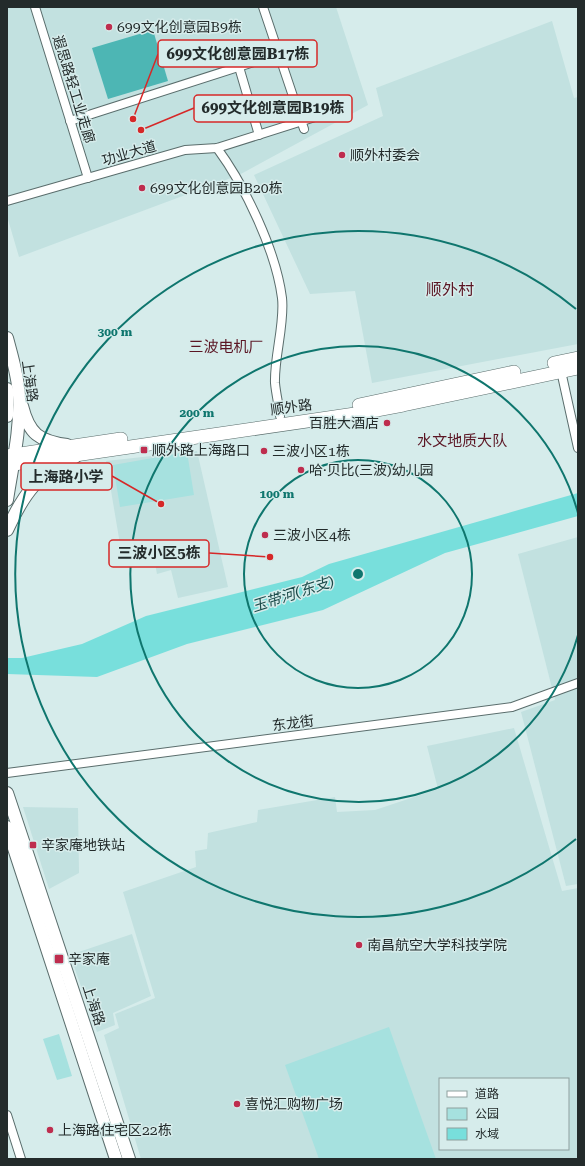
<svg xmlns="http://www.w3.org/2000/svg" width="585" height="1166" viewBox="0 0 585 1166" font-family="'Roboto Serif','Noto Sans SC',serif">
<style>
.built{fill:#c2e1e0;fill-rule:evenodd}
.green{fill:#a6e1df}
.forest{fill:#4db6b4}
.water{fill:#78dfdc}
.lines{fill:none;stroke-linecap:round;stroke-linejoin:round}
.minor-casing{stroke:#5a6d6c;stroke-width:10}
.secondary-casing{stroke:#5a6d6c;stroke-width:14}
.primary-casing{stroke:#5a6d6c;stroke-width:14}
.minor{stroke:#fff;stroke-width:8}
.secondary{stroke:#fff;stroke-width:12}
.primary{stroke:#fff;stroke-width:13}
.ring{fill:none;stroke:#0f766e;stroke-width:2}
.poi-dot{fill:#be2d4e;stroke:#d6eceb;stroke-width:1.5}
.labels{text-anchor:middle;stroke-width:3;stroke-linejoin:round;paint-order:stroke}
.poi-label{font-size:14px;fill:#232b2b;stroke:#d6eceb;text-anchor:start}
.street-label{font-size:14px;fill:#232b2b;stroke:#d6eceb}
.neighbourhood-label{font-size:15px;fill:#5b1624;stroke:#d6eceb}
.water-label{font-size:15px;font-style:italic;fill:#1c4b4a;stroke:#d6eceb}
.quarter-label{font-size:16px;fill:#5b1624;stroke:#d6eceb}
.centre{fill:#0f766e;stroke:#d6eceb;stroke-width:2}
.ring-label{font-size:12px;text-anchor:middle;font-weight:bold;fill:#0f766e;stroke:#d6eceb;stroke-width:3;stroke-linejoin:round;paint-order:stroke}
.leader{fill:none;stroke:#d62828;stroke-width:1.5}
.callout-dot{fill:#d62828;stroke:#d6eceb;stroke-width:1.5}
.callout{fill:#d6eceb;stroke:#d62828;stroke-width:1.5}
.callout-label{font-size:15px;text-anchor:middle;font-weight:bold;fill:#232b2b}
</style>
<rect width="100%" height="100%" fill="#d6eceb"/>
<g class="built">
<path d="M 7,7 L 336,7 L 368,105 L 239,175 L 19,257 L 7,216 Z"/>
<path d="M 552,21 L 574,98 L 578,97 L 578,344 L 372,383 L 355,291 L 310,294 L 254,175 L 383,116 L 376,88 Z"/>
<path d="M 197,451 L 228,587 L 178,598 L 171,570 L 157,574 L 154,558 L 147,560 L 140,547 L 121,550 L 106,461 Z"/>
<path d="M 578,537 L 578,884 L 566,886 L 521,712 L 555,700 L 518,554 Z"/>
<path d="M 514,728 L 562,891 L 578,888 L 578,1159 L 141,1159 L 104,1035 L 119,1028 L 115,1014 L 155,998 L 123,892 L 196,867 L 195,851 L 207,849 L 208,833 L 257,822 L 258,810 L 335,797 L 337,812 L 375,810 L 438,789 L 427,746 ZM 440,1079 L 568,1079 L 568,1149 L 440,1149 Z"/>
<path d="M 23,807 L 78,808 L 79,873 L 49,889 Z"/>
<path d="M 132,934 L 151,996 L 113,1013 L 115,1025 L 97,1032 L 70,955 Z"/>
</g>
<g class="green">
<path d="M 187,452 L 194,495 L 120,507 L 113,465 Z"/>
<path d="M 389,1027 L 436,1159 L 319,1159 L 285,1065 Z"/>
<path d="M 59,1034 L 72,1076 L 57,1080 L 43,1039 Z"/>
</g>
<path class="forest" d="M 153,30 L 168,81 L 108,99 L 92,48 Z"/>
<path class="water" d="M 578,493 L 578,516 L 445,553 L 323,610 L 187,644 L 97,677 L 7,674 L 7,658 L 22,658 L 82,644 L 146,616 L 302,577 L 329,564 Z"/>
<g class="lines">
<g class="minor-casing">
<g id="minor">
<path d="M 35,7 L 88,178"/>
<path d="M 263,7 L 304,129"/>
<path d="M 239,67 L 259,135"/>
<path d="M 70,121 L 279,54"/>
<path d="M 217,148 C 245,186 276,251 282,298 C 285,323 274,357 275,383 C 276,394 279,406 280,416"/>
<path d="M 7,201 L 185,150 L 217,148 L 315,117"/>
<path d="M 561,371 L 578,448"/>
<path d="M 7,773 L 512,707 L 578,683"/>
<path d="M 7,1115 L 21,1159"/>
</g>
</g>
<g class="secondary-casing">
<g id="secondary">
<path d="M 7,338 C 12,357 18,376 19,395 C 21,430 12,466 7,500"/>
<path d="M 7,389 L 7,416"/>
<path d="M 22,406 C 29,434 39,441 67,445"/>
<path d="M 7,530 C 23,495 39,472 75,457"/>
<path d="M 7,793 L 129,1159"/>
<path d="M 7,827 L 116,1159"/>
</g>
</g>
<g class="primary-casing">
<g id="primary">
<path d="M 554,363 L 578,358"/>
<path d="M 359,405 L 514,372"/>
<path d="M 7,456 L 121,439"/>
<path d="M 7,465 L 355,414 L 403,405 L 578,368"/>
</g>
</g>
<use href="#minor" class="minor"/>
<use href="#secondary" class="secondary"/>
<use href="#primary" class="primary"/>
</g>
<g class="ring">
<circle cx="358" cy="574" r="114"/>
<path d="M578 635A228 228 0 1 1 578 513"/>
<path d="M576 839A343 343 0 1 1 576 309"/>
</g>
<g class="poi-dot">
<circle cx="109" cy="27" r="4"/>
<circle cx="342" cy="155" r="4"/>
<circle cx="142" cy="188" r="4"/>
<circle cx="387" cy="423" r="4"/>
<rect x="140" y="446" width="8" height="8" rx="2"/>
<circle cx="264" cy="451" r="4"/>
<circle cx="301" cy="470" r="4"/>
<circle cx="265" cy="535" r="4"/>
<rect x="29" y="841" width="8" height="8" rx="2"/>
<circle cx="359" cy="945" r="4"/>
<rect x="54" y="954" width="10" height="10" rx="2"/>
<circle cx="237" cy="1104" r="4"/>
<circle cx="50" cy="1130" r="4"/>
</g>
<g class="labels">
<g class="poi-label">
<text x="117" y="32">699文化创意园B9栋</text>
<text x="350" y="160">顺外村委会</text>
<text x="150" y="193">699文化创意园B20栋</text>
<text x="379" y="428" text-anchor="end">百胜大酒店</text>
<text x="152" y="455">顺外路上海路口</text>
<text x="272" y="456">三波小区1栋</text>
<text x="309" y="475">哈·贝比(三波)幼儿园</text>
<text x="273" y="540">三波小区4栋</text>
<text x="41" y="850">辛家庵地铁站</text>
<text x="367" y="950">南昌航空大学科技学院</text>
<text x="68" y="964">辛家庵</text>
<text x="245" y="1109">喜悦汇购物广场</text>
<text x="58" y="1135">上海路住宅区22栋</text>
</g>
<g class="street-label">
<text transform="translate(74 89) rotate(73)" y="5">遐思路轻工业走廊</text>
<text transform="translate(129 153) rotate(-16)" y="5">功业大道</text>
<text transform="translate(30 381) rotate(82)" y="5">上海路</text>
<text transform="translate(291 407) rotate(-8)" y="5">顺外路</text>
<text transform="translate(293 723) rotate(-7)" y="5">东龙街</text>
<text transform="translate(94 1005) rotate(72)" y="5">上海路</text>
</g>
<g class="neighbourhood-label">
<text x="226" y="352">三波电机厂</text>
<text x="462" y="446">水文地质大队</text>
</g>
<g class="water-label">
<text transform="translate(293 594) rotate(-18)" y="5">玉带河(东支)</text>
</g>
<g class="quarter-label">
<text x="450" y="295">顺外村</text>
</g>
</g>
<circle cx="358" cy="574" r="6" class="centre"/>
<g class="ring-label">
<text x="115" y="336">300 m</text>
<text x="197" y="417">200 m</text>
<text x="277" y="498">100 m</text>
</g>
<path class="leader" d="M133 119L158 54M141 130L194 108M161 504L112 476M270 557L209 553"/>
<g class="callout-dot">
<circle cx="133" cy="119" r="4"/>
<circle cx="141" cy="130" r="4"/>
<circle cx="161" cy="504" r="4"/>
<circle cx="270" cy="557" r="4"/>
</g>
<g class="callout">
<rect x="158" y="40" width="159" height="27" rx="4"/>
<rect x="194" y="95" width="158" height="27" rx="4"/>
<rect x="21" y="463" width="91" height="27" rx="4"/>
<rect x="109" y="540" width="100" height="27" rx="4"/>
</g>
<g class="callout-label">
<text x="238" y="59">699文化创意园B17栋</text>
<text x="273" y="113">699文化创意园B19栋</text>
<text x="66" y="482">上海路小学</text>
<text x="159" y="558">三波小区5栋</text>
</g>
<rect width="585" height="1166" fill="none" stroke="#232b2b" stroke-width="16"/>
<rect x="439" y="1078" width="130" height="72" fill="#d6eceb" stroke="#8e9f9e"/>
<rect x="447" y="1091" width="20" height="6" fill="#ffffff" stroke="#8e9f9e"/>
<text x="475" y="1098" font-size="12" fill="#232b2b">道路</text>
<rect x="447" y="1108" width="20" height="12" fill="#a6e1df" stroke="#8e9f9e"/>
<text x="475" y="1118" font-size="12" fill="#232b2b">公园</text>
<rect x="447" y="1128" width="20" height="12" fill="#78dfdc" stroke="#8e9f9e"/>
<text x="475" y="1138" font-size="12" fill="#232b2b">水域</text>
</svg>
